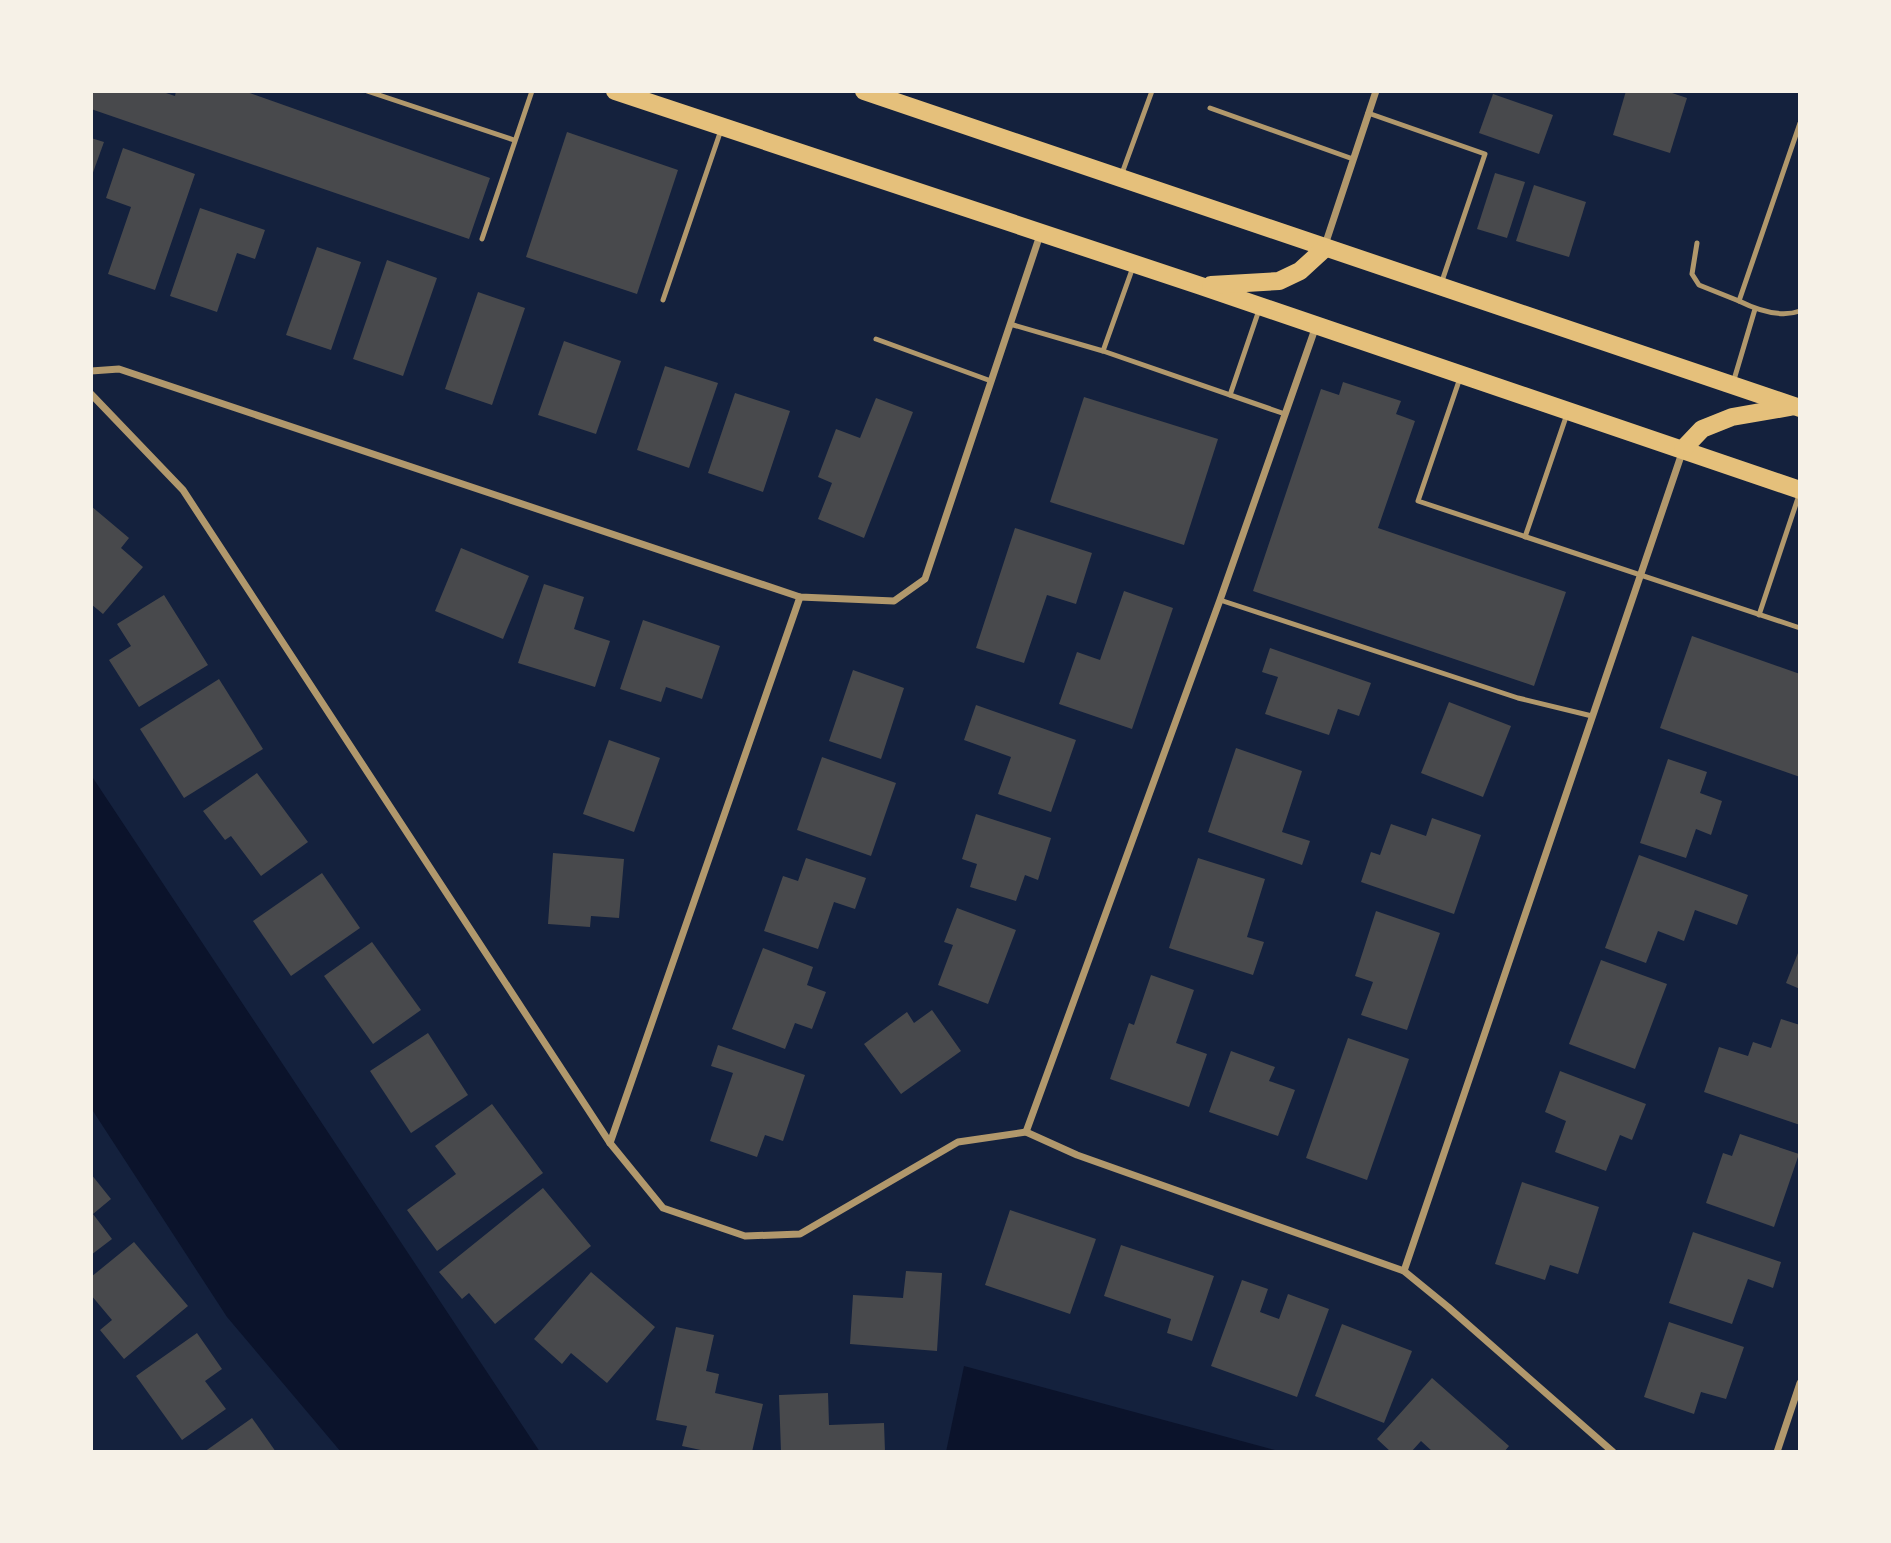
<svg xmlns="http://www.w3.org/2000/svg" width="1891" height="1543" viewBox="0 0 1891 1543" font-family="'Exo 2',sans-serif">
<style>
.water{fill:#0b132b}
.building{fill:#48494c}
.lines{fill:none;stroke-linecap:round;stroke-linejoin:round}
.service{stroke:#b1986c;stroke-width:5}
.minor{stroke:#b1986c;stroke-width:7}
.primary{stroke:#e5c07b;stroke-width:18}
</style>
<rect width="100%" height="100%" fill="#14213d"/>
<g class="water">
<path d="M 91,775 L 540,1452 L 341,1452 L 227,1317 L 91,1108 Z"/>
<path d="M 964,1366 L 1282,1452 L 946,1452 Z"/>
</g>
<g class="building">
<path d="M 91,91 L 160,91 L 175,96 L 176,91 L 244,91 L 490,178 L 469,239 L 91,109 Z"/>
<path d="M 1626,91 L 1666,91 L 1687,98 L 1670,153 L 1613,135 Z"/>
<path d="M 1493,94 L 1553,115 L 1539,154 L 1479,133 Z"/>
<path d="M 567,132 L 678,170 L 637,294 L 526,257 Z"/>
<path d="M 91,138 L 104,142 L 91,178 Z"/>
<path d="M 123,148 L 195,174 L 155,290 L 108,274 L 131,207 L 106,198 Z"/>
<path d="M 1495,173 L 1525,182 L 1507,238 L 1477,229 Z"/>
<path d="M 1534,185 L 1586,202 L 1569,257 L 1516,241 Z"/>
<path d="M 200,208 L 265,230 L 255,259 L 237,253 L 217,312 L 170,296 Z"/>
<path d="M 317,247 L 361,262 L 331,350 L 286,335 Z"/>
<path d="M 387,260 L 437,278 L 403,376 L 353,359 Z"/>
<path d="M 478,292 L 525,308 L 492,405 L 445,389 Z"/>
<path d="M 564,341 L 621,361 L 596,434 L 538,415 Z"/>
<path d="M 665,366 L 718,383 L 689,468 L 637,450 Z"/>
<path d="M 1343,382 L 1401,401 L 1396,414 L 1415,421 L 1378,528 L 1566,592 L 1534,686 L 1253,591 L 1321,389 L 1339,395 Z"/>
<path d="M 735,393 L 790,411 L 763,492 L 708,473 Z"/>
<path d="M 1084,397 L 1218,439 L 1184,545 L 1050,502 Z"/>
<path d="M 876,398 L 913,412 L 864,538 L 818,519 L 832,483 L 818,477 L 836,429 L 860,438 Z"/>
<path d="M 91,506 L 129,538 L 121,548 L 143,567 L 103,614 L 91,604 Z"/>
<path d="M 1015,528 L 1092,553 L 1076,604 L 1047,595 L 1024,663 L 976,648 Z"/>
<path d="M 461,548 L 529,576 L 503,639 L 435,611 Z"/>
<path d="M 544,584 L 584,597 L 574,629 L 610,641 L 595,687 L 518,663 Z"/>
<path d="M 1124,591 L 1173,608 L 1132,729 L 1059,704 L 1077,652 L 1100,660 Z"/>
<path d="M 164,595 L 208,665 L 139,707 L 109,660 L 131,646 L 117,624 Z"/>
<path d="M 643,620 L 720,646 L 702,699 L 666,687 L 661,702 L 620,689 Z"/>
<path d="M 1692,636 L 1800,674 L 1800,777 L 1660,728 Z"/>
<path d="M 1270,648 L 1371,683 L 1359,716 L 1338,709 L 1329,735 L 1265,714 L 1278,677 L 1262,672 Z"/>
<path d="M 853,670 L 904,688 L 881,759 L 829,741 Z"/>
<path d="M 219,679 L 263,749 L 184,798 L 140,729 Z"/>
<path d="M 1449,702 L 1511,726 L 1483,797 L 1421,773 Z"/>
<path d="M 976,705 L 1076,740 L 1051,812 L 998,794 L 1011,757 L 964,740 Z"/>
<path d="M 609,740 L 660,758 L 634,832 L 583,814 Z"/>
<path d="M 1236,748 L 1302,771 L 1282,832 L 1310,841 L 1302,865 L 1208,832 Z"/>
<path d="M 822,757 L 896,783 L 871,856 L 797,830 Z"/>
<path d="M 1668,759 L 1707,772 L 1700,793 L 1722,801 L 1711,835 L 1696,829 L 1686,858 L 1640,843 Z"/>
<path d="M 257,773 L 308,842 L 261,876 L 231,836 L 225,840 L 203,811 Z"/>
<path d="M 976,814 L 1051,838 L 1038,880 L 1025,875 L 1016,901 L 970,887 L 977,864 L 962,859 Z"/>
<path d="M 1432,818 L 1481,835 L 1454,914 L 1361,882 L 1371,852 L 1380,855 L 1391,824 L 1426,836 Z"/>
<path d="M 553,853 L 624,859 L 619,918 L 591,916 L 590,927 L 548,924 Z"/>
<path d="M 1639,855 L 1748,895 L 1737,925 L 1695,910 L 1684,941 L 1658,931 L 1646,963 L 1605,948 Z"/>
<path d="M 806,858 L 866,878 L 855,909 L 834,902 L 818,949 L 764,931 L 783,876 L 798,881 Z"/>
<path d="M 1198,858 L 1265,879 L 1247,937 L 1264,942 L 1253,975 L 1169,948 Z"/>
<path d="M 322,873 L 360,928 L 291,976 L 253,921 Z"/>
<path d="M 957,908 L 1016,930 L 988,1004 L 938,985 L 953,945 L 944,942 Z"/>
<path d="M 1376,911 L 1440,933 L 1407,1030 L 1361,1015 L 1373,982 L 1355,976 Z"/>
<path d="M 372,942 L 421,1010 L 373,1044 L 324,976 Z"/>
<path d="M 763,948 L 813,967 L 807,985 L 826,992 L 812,1029 L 795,1023 L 785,1049 L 732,1029 Z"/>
<path d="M 1800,948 L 1800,989 L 1786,983 Z"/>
<path d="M 1601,960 L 1667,984 L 1635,1069 L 1569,1044 Z"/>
<path d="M 1151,975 L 1194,990 L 1176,1043 L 1207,1054 L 1189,1107 L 1110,1079 L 1129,1023 L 1134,1025 Z"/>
<path d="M 932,1010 L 961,1051 L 901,1094 L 864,1044 L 907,1012 L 914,1023 Z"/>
<path d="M 1781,1019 L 1800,1025 L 1800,1125 L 1704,1092 L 1719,1047 L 1748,1056 L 1753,1042 L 1771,1048 Z"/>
<path d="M 428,1033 L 468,1095 L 411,1133 L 370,1071 Z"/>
<path d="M 1348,1038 L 1409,1059 L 1367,1180 L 1306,1158 Z"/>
<path d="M 718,1045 L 805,1075 L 783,1141 L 765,1135 L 757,1157 L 710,1141 L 733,1073 L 711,1066 Z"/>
<path d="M 1231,1051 L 1275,1067 L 1269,1081 L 1295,1090 L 1278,1136 L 1209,1112 Z"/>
<path d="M 1560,1071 L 1646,1104 L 1632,1140 L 1620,1135 L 1606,1171 L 1555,1152 L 1566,1121 L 1545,1112 Z"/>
<path d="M 492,1104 L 543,1173 L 437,1251 L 407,1210 L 456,1174 L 435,1146 Z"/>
<path d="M 1740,1134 L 1799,1154 L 1774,1227 L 1706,1203 L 1723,1153 L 1732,1156 Z"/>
<path d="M 91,1174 L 111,1199 L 93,1214 L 112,1239 L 91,1255 Z"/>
<path d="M 1522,1182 L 1599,1207 L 1578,1274 L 1550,1265 L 1545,1280 L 1495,1264 Z"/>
<path d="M 543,1188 L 591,1246 L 495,1324 L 469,1293 L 462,1299 L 439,1272 Z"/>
<path d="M 1010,1210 L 1096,1239 L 1070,1314 L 985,1285 Z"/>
<path d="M 1693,1232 L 1781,1262 L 1773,1288 L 1748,1279 L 1732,1324 L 1669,1303 Z"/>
<path d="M 134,1242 L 188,1306 L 124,1359 L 100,1330 L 112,1320 L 91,1295 L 91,1277 Z"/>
<path d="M 1121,1245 L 1214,1276 L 1192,1341 L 1167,1333 L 1171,1319 L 1104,1296 Z"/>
<path d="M 906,1271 L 942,1273 L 937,1351 L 850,1344 L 853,1295 L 903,1298 Z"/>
<path d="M 591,1272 L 655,1327 L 607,1383 L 571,1353 L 562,1364 L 534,1339 Z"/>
<path d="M 1242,1280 L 1268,1289 L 1260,1312 L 1279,1319 L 1288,1294 L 1329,1309 L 1297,1397 L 1211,1366 Z"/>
<path d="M 1669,1322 L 1744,1347 L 1726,1399 L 1701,1392 L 1694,1414 L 1644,1397 Z"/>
<path d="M 1342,1324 L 1412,1351 L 1384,1423 L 1315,1396 Z"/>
<path d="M 676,1327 L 714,1335 L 706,1371 L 719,1374 L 715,1393 L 763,1404 L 752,1452 L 710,1452 L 682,1446 L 687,1426 L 656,1420 Z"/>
<path d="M 197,1333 L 222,1369 L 205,1381 L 226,1409 L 182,1440 L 136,1376 Z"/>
<path d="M 1432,1378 L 1509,1446 L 1504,1452 L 1433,1452 L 1421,1441 L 1411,1452 L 1391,1452 L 1377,1439 Z"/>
<path d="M 828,1393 L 829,1425 L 884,1423 L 885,1452 L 781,1452 L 779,1395 Z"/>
<path d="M 252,1418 L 276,1452 L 204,1452 Z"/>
</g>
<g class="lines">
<g class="service">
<path d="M 367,91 L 514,140"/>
<path d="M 1210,108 L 1353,159"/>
<path d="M 1368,113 L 1485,154 L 1441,284"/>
<path d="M 1800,123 L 1739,301 C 1757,310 1780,318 1800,311"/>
<path d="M 1121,176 L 1152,91"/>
<path d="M 482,239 L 532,91"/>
<path d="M 1697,243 L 1692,274 L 1699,285 L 1739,301"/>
<path d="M 663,300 L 721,130"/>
<path d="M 1010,324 L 1103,351 L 1285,414"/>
<path d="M 876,339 L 991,381"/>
<path d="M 1103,351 L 1133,267"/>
<path d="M 1460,378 L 1418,501 L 1800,628"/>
<path d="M 1733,383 L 1755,309"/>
<path d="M 1230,395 L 1259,310"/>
<path d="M 1525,537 L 1567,414"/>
<path d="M 1220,600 L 1518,698 L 1592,716"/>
<path d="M 1759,615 L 1800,492"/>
</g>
<g class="minor">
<path d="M 1325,245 L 1376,91"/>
<path d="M 91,371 L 119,369 L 800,597 L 894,601 L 925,579 L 1040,235"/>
<path d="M 91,394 L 183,490 L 610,1143 L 663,1208 L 745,1236 L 800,1234 L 958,1142 L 1026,1132 L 1077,1155 L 1404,1271 L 1448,1307 L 1613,1452"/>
<path d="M 1026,1132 L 1220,600 L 1316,326"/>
<path d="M 610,1143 L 800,597"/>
<path d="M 1404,1271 L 1683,450"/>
<path d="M 1777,1452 L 1800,1383"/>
</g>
<g class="primary">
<path d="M 615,91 L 1201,286 L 1800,490"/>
<path d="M 864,91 L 1800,408"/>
<path d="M 1211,285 L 1279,281 L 1300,271 L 1324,249"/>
<path d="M 1683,449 L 1702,429 L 1732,417 L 1790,407"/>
</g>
</g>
<rect width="1891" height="1543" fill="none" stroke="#f6f1e7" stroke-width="186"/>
</svg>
